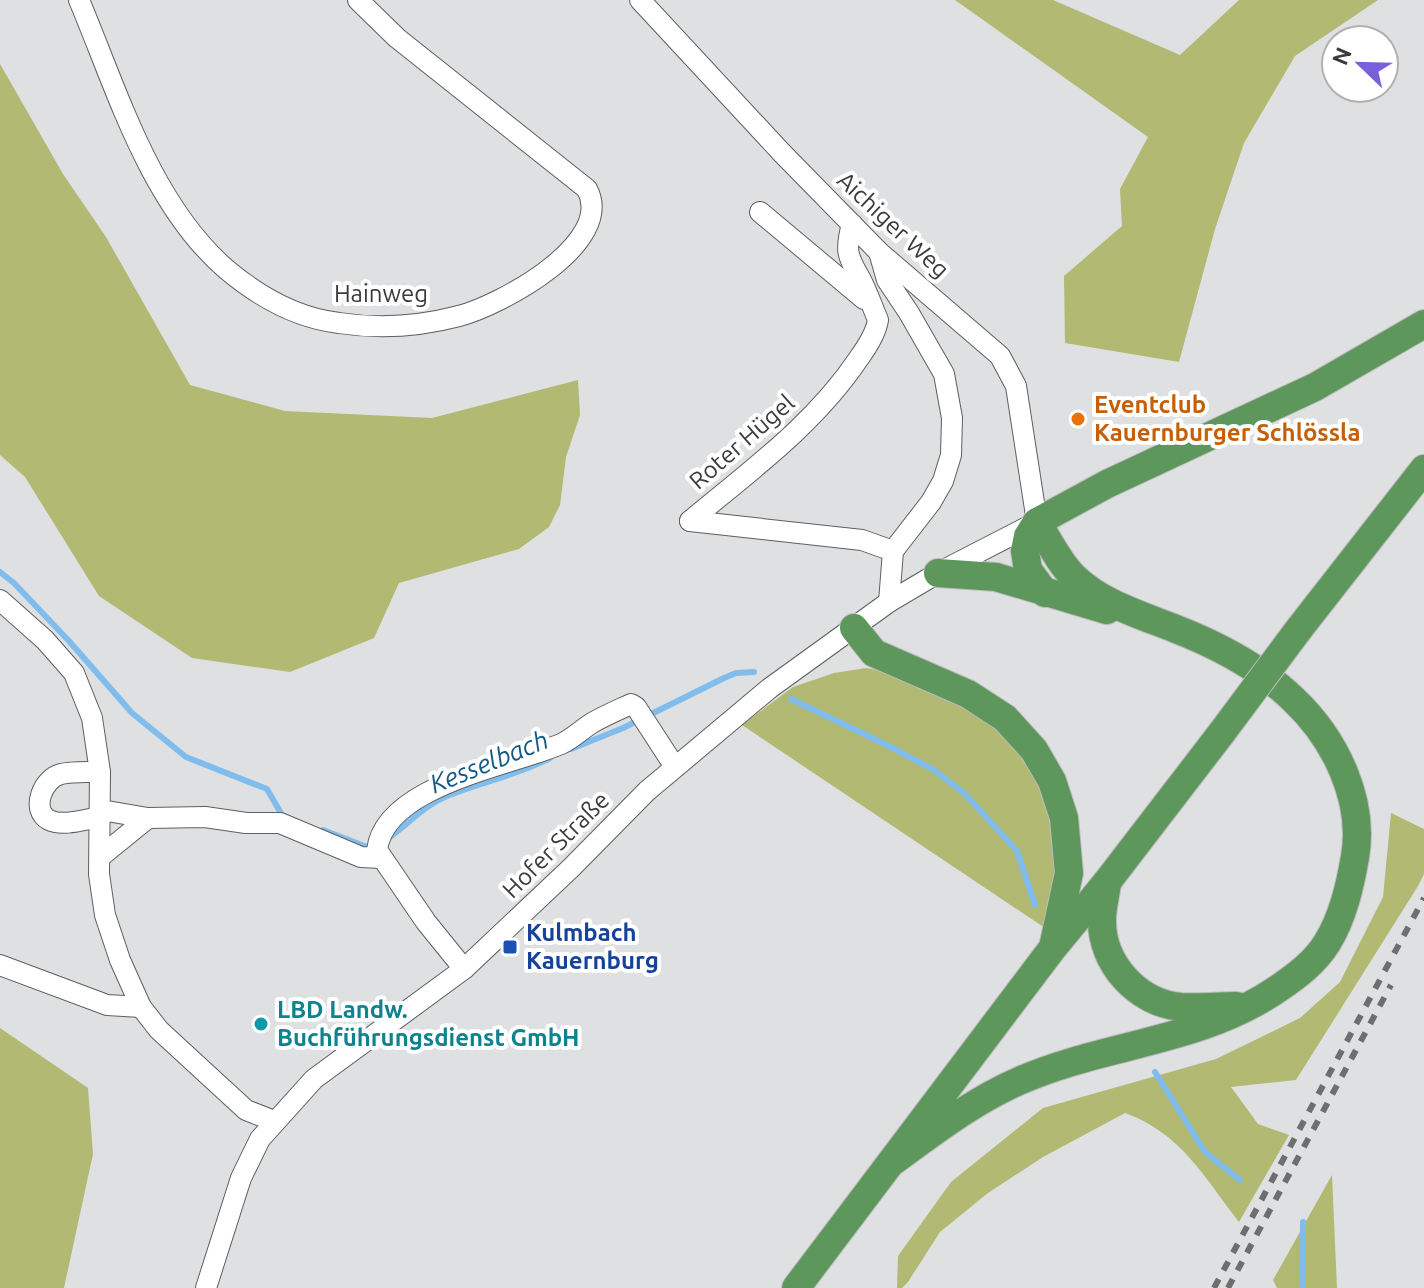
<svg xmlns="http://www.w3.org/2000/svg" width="1424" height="1288" viewBox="0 0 1424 1288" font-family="Ubuntu,sans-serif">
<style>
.forest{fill:#b1b972}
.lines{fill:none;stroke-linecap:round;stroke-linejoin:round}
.stream{stroke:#80bded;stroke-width:6}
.minor-casing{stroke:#5d5e60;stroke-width:22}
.highway-casing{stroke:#bcbcbd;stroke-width:30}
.minor{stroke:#fff;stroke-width:20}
.highway{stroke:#5e975c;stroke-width:28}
.rail{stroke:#6e6e6f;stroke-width:6;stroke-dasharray:10 10;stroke-linecap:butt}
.highway-bridge-casing{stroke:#bcbcbd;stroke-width:30;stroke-linecap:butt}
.highway-bridge{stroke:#5e975c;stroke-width:28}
.food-dot{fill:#e8710a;stroke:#fff;stroke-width:3}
.transit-dot{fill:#1a4fb4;stroke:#fff;stroke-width:3}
.culture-dot{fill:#0f9aa8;stroke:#fff;stroke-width:3}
.labels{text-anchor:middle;stroke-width:8;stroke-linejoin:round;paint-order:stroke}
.street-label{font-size:24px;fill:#3b3b3c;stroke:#fff}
.food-label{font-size:24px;font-weight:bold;fill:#c56008;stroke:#fff;text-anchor:start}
.transit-label{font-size:24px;font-weight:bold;fill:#164399;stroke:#fff;text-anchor:start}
.culture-label{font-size:24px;font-weight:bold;fill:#0d838f;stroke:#fff;text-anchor:start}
.water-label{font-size:26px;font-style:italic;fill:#135987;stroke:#fff}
</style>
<rect width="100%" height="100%" fill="#dfe0e2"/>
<g class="forest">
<path d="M 955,0 L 1053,0 L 1180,55 L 1239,0 L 1378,0 L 1295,56 L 1244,143 L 1215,229 L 1179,362 L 1065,343 L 1064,276 L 1122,226 L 1120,189 L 1148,137 Z"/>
<path d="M 0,64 L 63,174 L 106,237 L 190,385 L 285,411 L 432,418 L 578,380 L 580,415 L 566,457 L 560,505 L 549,527 L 519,549 L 399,583 L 374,638 L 290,672 L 192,658 L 99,596 L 25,477 L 0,455 Z"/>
<path d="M 866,668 L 901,674 L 991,719 L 1022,751 L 1050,804 L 1058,891 L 1045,928 L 742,725 L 793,687 L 834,673 Z"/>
<path d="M 1391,813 L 1424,829 L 1424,874 L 1418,886 L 1296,1080 L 1231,1087 L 1258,1124 L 1289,1135 L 1239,1222 C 1204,1177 1181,1133 1125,1113 L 1043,1157 L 988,1193 L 940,1232 L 908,1282 L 902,1288 L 897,1288 L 898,1256 L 951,1182 L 1043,1108 L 1216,1059 L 1300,1018 L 1340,982 L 1383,897 Z"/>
<path d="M 0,1028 L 88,1088 L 93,1154 L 64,1288 L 0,1288 Z"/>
<path d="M 1332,1175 L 1337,1288 L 1277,1288 L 1273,1280 Z"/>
</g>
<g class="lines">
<g class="stream">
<path d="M 0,572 L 14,583 L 69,641 L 132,713 L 186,757 L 267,789 L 282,815 L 286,817"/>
<path d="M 791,699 L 887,745 L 934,770 L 965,794 L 1017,851 L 1035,905"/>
<path d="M 571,749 L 623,728 L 724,678 L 736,673 L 754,672"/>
<path d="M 323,830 L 367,847 L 372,845"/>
<path d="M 390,837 C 408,824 424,806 445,797 C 480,782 516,776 550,758"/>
<path d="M 1155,1072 L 1205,1152 L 1240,1180"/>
<path d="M 1302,1288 L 1303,1222"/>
</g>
<g class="minor-casing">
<g id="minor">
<path d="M 79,0 C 117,90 150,203 226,269 C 258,296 296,318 339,323 C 378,329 421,326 459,316 C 501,305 616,243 587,189 L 397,38 L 358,0"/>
<path d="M 760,212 L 864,299"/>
<path d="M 879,252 L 887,280 L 909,313 L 944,374 L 952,418 L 951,455 L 943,481 L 931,502 L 893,551 L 889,602"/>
<path d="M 690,521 C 750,471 815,424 859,358 C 867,347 876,333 878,320 C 872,306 867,291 860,278 C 847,256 845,250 852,224"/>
<path d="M 690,521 L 862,540 L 893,551"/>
<path d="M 0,600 L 45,640 L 74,673 L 92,718 L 100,772 L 99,874 L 105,915 L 120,960 L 141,1007 L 159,1030 L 246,1110 L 274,1121"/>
<path d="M 100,772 C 87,772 72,771 61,774 C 43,778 30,810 49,820 C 63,827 86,819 101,817"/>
<path d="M 101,810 L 148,818 L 205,817 L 246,823 L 280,823 L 361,857 L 381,858"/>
<path d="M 100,857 L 148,818"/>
<path d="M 0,965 L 107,1005 L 141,1007"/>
<path d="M 464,969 L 426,922 L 377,850 C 385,785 510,766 561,744 C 572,739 581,730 592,723 C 604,716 618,710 631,704 L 636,707 L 675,767"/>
<path d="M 206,1288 L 241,1178 L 260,1139 L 314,1079 L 464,969 L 571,868 L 647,791 L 770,688 L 889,602 L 938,573 L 1037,522 L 1016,386 L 1000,356 L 879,252 L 782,153 L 640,0"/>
</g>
</g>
<g class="highway-casing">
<g id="highway">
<path d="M 938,573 L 996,577 L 1107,610"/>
<path d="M 1045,593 L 1028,570 L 1025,551 L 1028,536 L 1037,522 L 1107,484 L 1315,387 L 1424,324"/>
<path d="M 854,628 L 874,653 L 968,694 L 1005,718 L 1034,750 L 1052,781 L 1064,818 L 1069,873 L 1054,943"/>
<path d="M 1299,629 L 1424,469"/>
<path d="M 1107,882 C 1106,894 1102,907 1102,919 C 1101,963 1137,1003 1181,1007 C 1199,1008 1218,1006 1236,1006"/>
<path d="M 892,1162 C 932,1133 973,1101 1019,1081 C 1105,1043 1200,1043 1279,988 C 1298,975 1315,962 1327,943 C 1343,917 1350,886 1355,857 C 1365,800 1335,739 1294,700 C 1262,669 1217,645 1176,629 C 1141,615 1102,604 1074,577 C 1059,563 1048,539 1037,522"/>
<path d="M 796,1288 L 1052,949 L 1107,882 L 1223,731"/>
</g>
</g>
<use href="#minor" class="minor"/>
<use href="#highway" class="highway"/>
<g class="rail">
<path d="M 1214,1288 L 1424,898"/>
<path d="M 1228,1288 L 1391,985"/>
</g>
<g class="highway-bridge-casing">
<path id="highway-bridge" d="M 1223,731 L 1299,629"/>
</g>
<use href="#highway-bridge" class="highway-bridge"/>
</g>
<circle class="food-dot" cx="1078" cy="419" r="8"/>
<rect class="transit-dot" x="502" y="939" width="16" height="16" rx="4"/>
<circle class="culture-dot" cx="261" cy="1024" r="8"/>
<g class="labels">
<g class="street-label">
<text transform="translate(893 225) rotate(43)" y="8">Aichiger Weg</text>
<text x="381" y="302">Hainweg</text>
<text transform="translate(742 442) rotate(-41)" y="8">Roter Hügel</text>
<text transform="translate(556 845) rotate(-45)" y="8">Hofer Straße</text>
</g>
<g class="food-label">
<text x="1094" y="413">Eventclub<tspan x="1094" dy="28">Kauernburger Schlössla</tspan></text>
</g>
<g class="transit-label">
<text x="526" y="941">Kulmbach<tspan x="526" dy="28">Kauernburg</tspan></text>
</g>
<g class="culture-label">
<text x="277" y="1018">LBD Landw.<tspan x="277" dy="28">Buchführungsdienst GmbH</tspan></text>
</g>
<g class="water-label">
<text transform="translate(489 762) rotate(-22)" y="9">Kesselbach</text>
</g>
</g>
<g transform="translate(1360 64) rotate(293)"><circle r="38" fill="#ffffff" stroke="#b1b1b1" stroke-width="2"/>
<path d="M0-6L14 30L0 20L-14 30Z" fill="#7961dc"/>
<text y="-12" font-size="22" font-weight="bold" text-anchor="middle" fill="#3b3b3c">N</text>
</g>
</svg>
